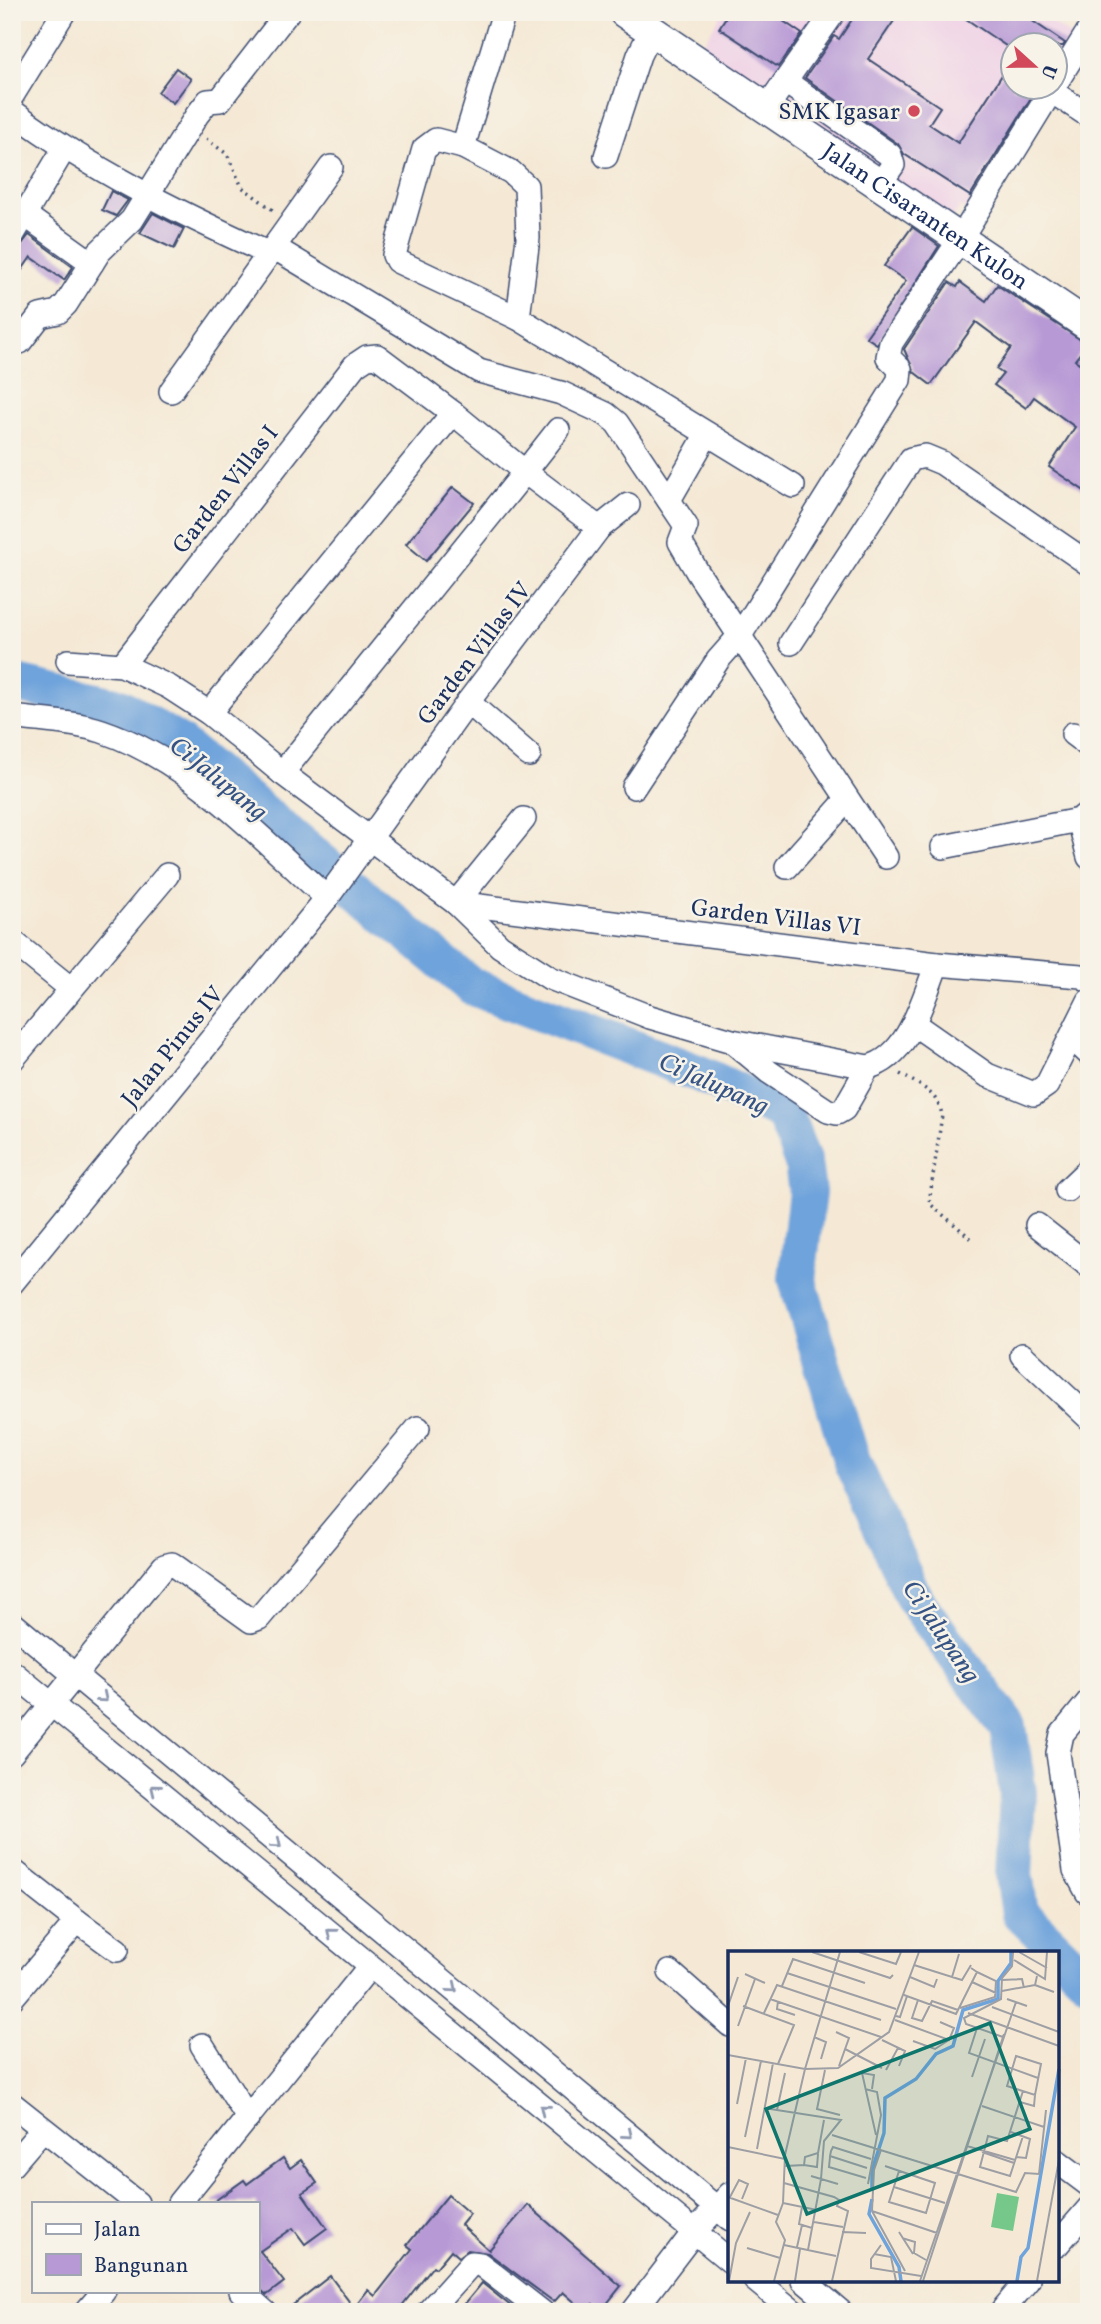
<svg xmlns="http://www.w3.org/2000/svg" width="1101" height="2324" viewBox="0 0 1101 2324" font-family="Vollkorn,serif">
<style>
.built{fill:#efd0e6}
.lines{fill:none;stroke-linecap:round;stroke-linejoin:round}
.river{stroke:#6ea3db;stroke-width:38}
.building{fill:#b799d5}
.minor-casing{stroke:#3c4b70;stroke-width:26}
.major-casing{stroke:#3c4b70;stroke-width:33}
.path{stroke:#3c4b70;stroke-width:3.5;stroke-dasharray:2 5;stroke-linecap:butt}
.minor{stroke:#fff;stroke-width:23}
.major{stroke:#fff;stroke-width:30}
.oneway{stroke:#8d97ae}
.poi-dot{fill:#d1495b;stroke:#f7f3e8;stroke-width:2.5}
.labels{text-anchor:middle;stroke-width:5;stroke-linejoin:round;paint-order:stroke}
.poi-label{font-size:24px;fill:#1b2f5e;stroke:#f7f3e8;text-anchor:end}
.street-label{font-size:24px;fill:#1b2f5e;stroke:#f7f3e8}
.water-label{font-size:26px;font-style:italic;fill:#345284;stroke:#f7f3e8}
.inset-river{fill:none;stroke:#6ea3db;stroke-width:3.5}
.inset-road{fill:none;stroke:#9e9fa5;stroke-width:2}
.view{fill:#0f766e;fill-opacity:0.15;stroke:#0f766e;stroke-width:3.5}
.inset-edge{fill:none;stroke:#1b2f5e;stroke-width:3.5}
</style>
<rect width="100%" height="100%" fill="#f7f3e8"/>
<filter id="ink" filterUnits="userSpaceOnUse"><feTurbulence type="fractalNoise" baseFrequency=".0143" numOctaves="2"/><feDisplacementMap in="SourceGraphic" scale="14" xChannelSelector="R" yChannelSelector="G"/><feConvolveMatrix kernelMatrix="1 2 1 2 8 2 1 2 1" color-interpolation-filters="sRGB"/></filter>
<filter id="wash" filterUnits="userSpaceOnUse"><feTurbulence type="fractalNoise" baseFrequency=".00686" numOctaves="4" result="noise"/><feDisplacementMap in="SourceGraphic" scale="28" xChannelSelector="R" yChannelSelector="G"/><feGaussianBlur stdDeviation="1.57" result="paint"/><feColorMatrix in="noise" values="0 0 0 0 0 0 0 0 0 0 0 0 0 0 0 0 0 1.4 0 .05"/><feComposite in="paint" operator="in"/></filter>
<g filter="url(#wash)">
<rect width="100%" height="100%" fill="#f5e9d5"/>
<path class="built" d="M 723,12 L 1036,12 L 1081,42 L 1056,83 L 1056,46 L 1014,46 L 1014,88 L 1052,88 L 973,215 L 960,207 L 951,222 L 700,48 Z"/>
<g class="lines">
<path class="river" d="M 12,683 L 120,707 L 180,744 L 471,986 L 700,1074 L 784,1113 L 803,1163 L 807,1192 L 797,1279 L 852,1462 L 915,1600 L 1008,1727 L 1018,1793 L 1014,1874 L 1020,1913 L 1089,1981"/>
</g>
<g id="blocks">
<g class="building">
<path d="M 729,12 L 770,12 L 802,34 L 778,67 L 719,28 Z"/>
<path d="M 857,12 L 900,12 L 868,59 L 940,107 L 929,124 L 958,143 L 1013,58 L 1013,88 L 1037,88 L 970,196 L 904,154 L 898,144 L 805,78 L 834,36 L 839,39 Z"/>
<path d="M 956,12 L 1019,12 L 1065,43 L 1063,46 L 1006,46 Z"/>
<path d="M 176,68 L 191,79 L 173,103 L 158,92 Z"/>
<path d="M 111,191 L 128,200 L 116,216 L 102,210 Z"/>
<path d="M 153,213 L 184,229 L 174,249 L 140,233 Z"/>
<path d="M 912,227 L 939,246 L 877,344 L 866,337 L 906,281 L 884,266 Z"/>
<path d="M 29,235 L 73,267 L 64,280 L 31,257 L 12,284 L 12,250 L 19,248 Z"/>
<path d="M 949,282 L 957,287 L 960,282 L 986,301 L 997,285 L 1087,344 L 1075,360 L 1089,370 L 1089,494 L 1049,467 L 1075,427 L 1034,397 L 1026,408 L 994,385 L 1003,374 L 996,369 L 1011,348 L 976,322 L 931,385 L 914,372 L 904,349 Z"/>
<path d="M 453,487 L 474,503 L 426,561 L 406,544 Z"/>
<path d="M 283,2158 L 290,2168 L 301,2160 L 317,2183 L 302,2193 L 327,2228 L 305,2244 L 293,2228 L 260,2251 L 284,2282 L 267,2295 L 257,2287 L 257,2203 L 212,2203 L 244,2180 L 247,2184 Z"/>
<path d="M 448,2195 L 470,2214 L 461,2225 L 489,2250 L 528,2205 L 621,2286 L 601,2311 L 593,2304 L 586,2312 L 563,2292 L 554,2302 L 488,2253 L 468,2250 L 459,2257 L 451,2250 L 436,2268 L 433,2266 L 397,2312 L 284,2312 L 330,2276 L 354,2308 L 368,2290 L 375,2296 L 412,2249 L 407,2245 Z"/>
<path d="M 482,2283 L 513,2308 L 510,2312 L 458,2312 Z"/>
</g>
</g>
</g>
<g filter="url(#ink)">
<use href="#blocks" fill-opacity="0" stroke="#3c4b70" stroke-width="2"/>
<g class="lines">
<g class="minor-casing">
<g id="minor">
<path d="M 504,12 L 463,147 L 511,172 L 526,186 L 528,238 L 518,318 L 793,486"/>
<path d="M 786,82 L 890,155 L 893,165 L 879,185"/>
<path d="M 1056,83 L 1089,30"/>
<path d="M 1051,91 L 1089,116"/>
<path d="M 12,96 L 64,12"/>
<path d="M 767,107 L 834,12"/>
<path d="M 12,111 C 92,170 179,213 270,254"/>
<path d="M 463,147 L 436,140 L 424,149 L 394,255 L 397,261 L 518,318"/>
<path d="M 606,156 L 639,55 L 652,29"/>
<path d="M 25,215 L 92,263"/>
<path d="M 12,236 L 64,149"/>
<path d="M 275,248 L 479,371 L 561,393 L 606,414 L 617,423 L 686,526 L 680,542 L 698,573 L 886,857"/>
<path d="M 12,344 L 20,342 L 40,316 L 58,312 L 66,304 L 99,252 L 132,220 L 197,115 L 208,101 L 220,100 L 288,12"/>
<path d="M 171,391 L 331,167"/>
<path d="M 558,430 L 525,472 L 599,528"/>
<path d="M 669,500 L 707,434"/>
<path d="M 791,643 L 911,459 L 925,456 L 942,463 L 1089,564"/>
<path d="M 68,661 L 122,665 L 169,687 L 209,713 L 282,773 L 456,903 L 500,946 L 550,978 L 650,1017 L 732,1041 L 868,1067 C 909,1057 923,999 937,964"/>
<path d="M 122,665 L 355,365 L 367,357 L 377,356 L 453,413"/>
<path d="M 468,702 L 529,755"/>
<path d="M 209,713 L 453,413 L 525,472 L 282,773"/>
<path d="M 12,717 C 41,721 75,722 102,731 C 191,761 259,837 327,898"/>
<path d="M 1073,734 L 1089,746"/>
<path d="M 634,787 L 718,660 L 741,634 L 899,380 L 900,369 L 888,357 L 891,343 L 959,241 L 1053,88"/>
<path d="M 1089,812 L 1079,820 L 1089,857"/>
<path d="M 943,847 L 1079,820"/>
<path d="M 787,867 L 846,801"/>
<path d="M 456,903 L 937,964 L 1081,976 L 1089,980"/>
<path d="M 456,903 L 524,819"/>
<path d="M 12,941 L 70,988"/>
<path d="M 914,1024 L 987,1075 L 1034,1094 L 1047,1085 L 1089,1001"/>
<path d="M 1072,1038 L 1089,1054"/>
<path d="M 734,1043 L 769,1072 L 828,1111 L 837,1113 L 844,1109 L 868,1067"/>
<path d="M 12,1060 L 167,875"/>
<path d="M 1067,1190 L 1089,1169"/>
<path d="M 1037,1225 L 1089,1266"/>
<path d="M 12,1283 L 327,898 L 468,702 L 599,528 L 628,505"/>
<path d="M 1022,1355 L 1089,1418"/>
<path d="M 12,1623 L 730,2219"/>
<path d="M 12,1672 L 730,2261"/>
<path d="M 12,1753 L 164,1566 L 172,1564 L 251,1621 L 259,1618 L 418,1428"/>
<path d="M 12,1870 L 77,1921 L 12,1998"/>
<path d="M 1087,1892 L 1075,1870 L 1058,1753 L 1062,1734 L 1089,1701"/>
<path d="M 77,1921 L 117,1950"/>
<path d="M 670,1972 L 730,2025"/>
<path d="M 202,2045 L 248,2118"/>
<path d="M 12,2104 L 137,2203"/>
<path d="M 1057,2161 L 1089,2185"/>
<path d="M 12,2165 L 42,2130"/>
<path d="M 179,2203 L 370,1966"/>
<path d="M 1057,2245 L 1089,2208"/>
<path d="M 755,2280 L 794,2312"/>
<path d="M 803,2280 L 841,2312"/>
<path d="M 241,2291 L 265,2312"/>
<path d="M 86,2312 L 104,2291"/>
<path d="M 428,2312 L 472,2263 L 480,2264 L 542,2312"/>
<path d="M 633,2312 L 694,2232 L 730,2194"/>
<path d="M 1001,2312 L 1028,2280"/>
</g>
</g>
<g class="major-casing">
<g id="major">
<path id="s1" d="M 624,12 L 1089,326"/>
</g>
</g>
<g class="path">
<path d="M 206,139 L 227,154 L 242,187 L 273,210"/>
<path d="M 900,1074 C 919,1085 938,1092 942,1115 L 929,1203 L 973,1240"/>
</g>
<use href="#minor" class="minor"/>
<use href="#major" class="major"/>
</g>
<defs><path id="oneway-chevron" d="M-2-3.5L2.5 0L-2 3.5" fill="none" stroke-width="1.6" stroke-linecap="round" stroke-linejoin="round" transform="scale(1.75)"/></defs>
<g class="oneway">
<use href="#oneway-chevron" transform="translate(103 1698) rotate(40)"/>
<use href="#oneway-chevron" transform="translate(155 1789) rotate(-141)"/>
<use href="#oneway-chevron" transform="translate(277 1844) rotate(40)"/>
<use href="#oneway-chevron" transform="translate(331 1933) rotate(-141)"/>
<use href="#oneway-chevron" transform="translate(453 1988) rotate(40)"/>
<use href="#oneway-chevron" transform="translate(544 2109) rotate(-141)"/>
<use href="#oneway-chevron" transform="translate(628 2134) rotate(40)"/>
</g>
</g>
<circle class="poi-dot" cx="914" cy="111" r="7"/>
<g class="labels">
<g class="poi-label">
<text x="900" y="119">SMK Igasar</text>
</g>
<g class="street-label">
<text dy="8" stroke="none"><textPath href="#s1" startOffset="364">Jalan Cisaranten Kulon</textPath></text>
<text transform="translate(225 489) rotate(-52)" y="8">Garden Villas I</text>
<text transform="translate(474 653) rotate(-53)" y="8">Garden Villas IV</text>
<text transform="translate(776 917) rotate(7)" y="8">Garden Villas VI</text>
<text transform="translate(172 1046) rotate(-51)" y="8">Jalan Pinus IV</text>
</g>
<g class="water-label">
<text transform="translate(219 778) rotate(39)" y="9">Ci Jalupang</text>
<text transform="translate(714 1083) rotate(24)" y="9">Ci Jalupang</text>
<text transform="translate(942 1631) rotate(56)" y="9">Ci Jalupang</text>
</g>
</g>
<g transform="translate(728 1951)">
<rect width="331" height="331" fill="#f5e9d5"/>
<path d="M 269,242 L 291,246 L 285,280 L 263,276 Z" fill="#75c88a"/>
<path class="inset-river" d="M 144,240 L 144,219 L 156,182 L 157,147 L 188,128 L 208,103 L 225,95 L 235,59 L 270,48 L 270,30 L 283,12 L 283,1M 144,248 L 141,263 L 171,316 L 173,330M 289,330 L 293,306 L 300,297 L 331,118"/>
<path class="inset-road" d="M 84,1 L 162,27 L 165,24M 131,1 L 168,13 L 173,1M 291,1 L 319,17M 286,9 L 317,28 L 319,1M 186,14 L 224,26 L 231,3M 59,22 L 168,58M 17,23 L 37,32M 309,25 L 307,34 L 326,41M 182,26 L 206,36 L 209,28M 224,26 L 234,29 L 243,14M 274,29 L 294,28 L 296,37M 244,31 L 268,42M 54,35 L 65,8 L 137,32M 274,40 L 307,34M 176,44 L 228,63 L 249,21 L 243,17M 42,48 L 153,86M 279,48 L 299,55M 190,49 L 184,67 L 194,70 L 204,50 L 230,59M 50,50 L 49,58 L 67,64M 0,55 L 10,26M 15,55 L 66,74 L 50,113M 264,56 L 331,81M 232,57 L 267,46 L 268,30 L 249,21M 36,62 L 49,34 L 153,69M 240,62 L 331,95M 168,65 L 172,66 L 179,45M 167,69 L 221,89 L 226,77 L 212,71M 10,75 L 27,28M 249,77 L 241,102 L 310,127M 108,81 L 121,87 L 111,115M 86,86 L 98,91 L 93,108M 275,86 L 238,73 L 236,67 L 273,48 L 274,27 L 284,15 L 285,1M 154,89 L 177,100 L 171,115M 185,90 L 207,98 L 221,89M 117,98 L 154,117M 0,104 L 77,118 L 110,117 L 161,81 L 191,1M 288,105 L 313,113 L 307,144 L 279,135 ZM 77,118 L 112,1M 97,119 L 89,158 L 112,164M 158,119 L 170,97M 244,126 L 257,88M 137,138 L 149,141 L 153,164 L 140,233M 144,138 L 146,124 L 134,122 L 148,184M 292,151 L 306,155 L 307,144M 9,153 L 18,107M 254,155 L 316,176M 36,157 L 113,169 L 96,190 L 93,228M 49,159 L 57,122M 283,181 L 302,188 L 298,207 L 288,206M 104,184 L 288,241 L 297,222 L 311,223 L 318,159M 295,185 L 282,225 L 252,216 L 260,185 L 279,190 L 295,140M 17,186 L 33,110M 239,195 L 287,209M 0,196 L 57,208M 29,198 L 45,112M 153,199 L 146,219 L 144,260 L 177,320M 254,201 L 286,212M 102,206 L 101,216 L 138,227M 76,214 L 89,216 L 90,203M 57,215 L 76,214 L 77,206 L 90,202 L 96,169M 157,215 L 207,232 L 198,262 L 161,251 L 171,220M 139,217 L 102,205 L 103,200 L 105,196 L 143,208M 83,225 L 110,233M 56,232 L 106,246 L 111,249 L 109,255 L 120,260 L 104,330M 166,236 L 217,252M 0,246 L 50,264M 2,246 L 11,229 L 20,233 L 14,248M 55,252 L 89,259M 74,256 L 71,273 L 84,277M 144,260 L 209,282M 86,271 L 115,276M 114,281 L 138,282M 171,281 L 185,303M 174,287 L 187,291 L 186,302 L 198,309M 56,294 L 108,305M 153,294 L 143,308 L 143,317 L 193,325M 69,296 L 74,274M 19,297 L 52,307M 80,299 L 93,228M 146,303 L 163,306 L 168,330M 1,330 L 8,292 L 22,261M 46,330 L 57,289 L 48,271 L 55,252 L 57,204 L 77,118M 67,330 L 72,298M 192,330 L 288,51M 195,330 L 276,83M 309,330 L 331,209"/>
<path class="view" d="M 262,72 L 302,178 L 79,263 L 38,158 Z"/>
<rect width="331" height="331" class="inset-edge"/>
</g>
<rect width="1101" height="2324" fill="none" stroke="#f7f3e8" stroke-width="42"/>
<rect x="32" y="2202" width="228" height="91" fill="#f7f3e8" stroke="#9fa5b1" stroke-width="2"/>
<rect x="46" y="2224" width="35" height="10" fill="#ffffff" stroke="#9fa5b1" stroke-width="2"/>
<text x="94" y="2236" font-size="21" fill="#1b2f5e">Jalan</text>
<rect x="46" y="2254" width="35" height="21" fill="#b799d5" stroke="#9fa5b1" stroke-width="2"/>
<text x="94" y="2272" font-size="21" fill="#1b2f5e">Bangunan</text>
<g transform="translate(1034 66) rotate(111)"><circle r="33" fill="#f7f3e8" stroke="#9fa5b1" stroke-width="2"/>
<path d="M0-5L12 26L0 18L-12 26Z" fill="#d1495b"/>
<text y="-10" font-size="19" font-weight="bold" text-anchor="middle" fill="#1b2f5e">U</text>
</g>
</svg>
